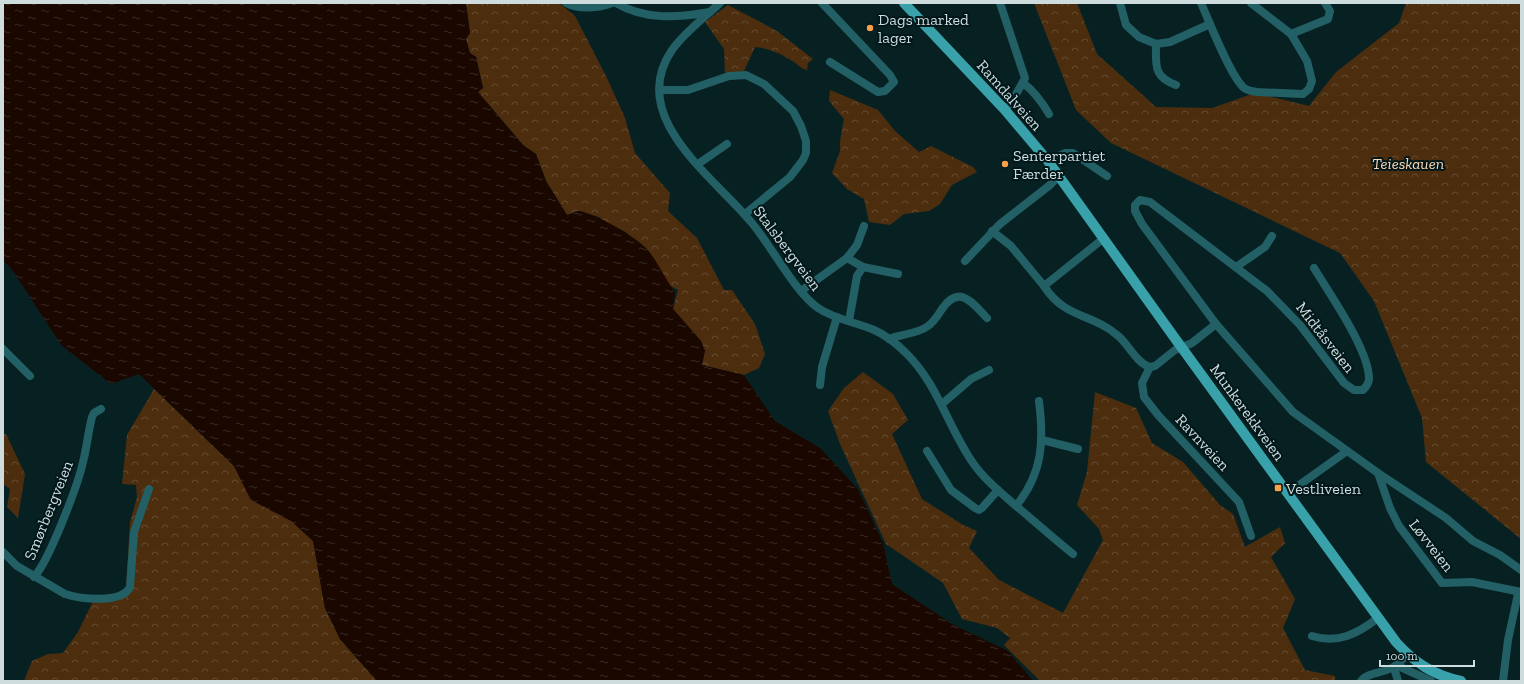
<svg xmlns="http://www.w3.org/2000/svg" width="1524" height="684" viewBox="0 0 1524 684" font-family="'Zilla Slab',serif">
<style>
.forest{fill:url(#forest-crowns)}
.water{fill:url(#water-ripples)}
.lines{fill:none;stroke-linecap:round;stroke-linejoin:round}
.minor{stroke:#236066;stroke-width:8}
.major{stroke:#39a1aa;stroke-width:10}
.poi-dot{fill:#f8a14a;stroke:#01171a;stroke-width:1.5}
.labels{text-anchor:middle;stroke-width:4;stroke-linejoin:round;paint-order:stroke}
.poi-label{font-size:16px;fill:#cedcde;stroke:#01171a;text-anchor:start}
.street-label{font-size:16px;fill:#cedcde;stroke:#01171a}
.park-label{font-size:16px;font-style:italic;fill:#ffd6b3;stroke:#01171a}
</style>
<defs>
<pattern id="forest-crowns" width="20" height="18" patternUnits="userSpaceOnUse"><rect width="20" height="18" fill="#4c2d0e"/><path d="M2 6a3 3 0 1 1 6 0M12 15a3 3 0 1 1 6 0" fill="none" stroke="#654b31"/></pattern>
<pattern id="water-ripples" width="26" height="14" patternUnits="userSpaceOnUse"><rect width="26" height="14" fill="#1a0700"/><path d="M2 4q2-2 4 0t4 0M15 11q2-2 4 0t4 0" fill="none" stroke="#3a2b25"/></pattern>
</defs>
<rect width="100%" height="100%" fill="#072123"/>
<g class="forest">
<path d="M 469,3 L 559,3 L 575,16 L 607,78 L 625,118 L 635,153 L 670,193 L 668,211 L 697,238 L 724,290 L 732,290 L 755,324 L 765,354 L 759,368 L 744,375 L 702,365 L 705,351 L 701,341 L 673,309 L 678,290 L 669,285 L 657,265 L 626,232 L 605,222 L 599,217 L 578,211 L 567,215 L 546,181 L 536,154 L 523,145 L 478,92 L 483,88 L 476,57 L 470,53 L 466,39 L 470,33 L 466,4 Z"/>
<path d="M 1034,3 L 1077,3 L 1097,54 L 1156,107 L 1212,108 L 1255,93 L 1309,106 L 1336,72 L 1399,23 L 1406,3 L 1521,3 L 1521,539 L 1426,462 L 1422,418 L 1374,301 L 1340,253 L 1111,143 L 1076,110 Z"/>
<path d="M 728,5 L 777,31 L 813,59 L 808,63 L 807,70 C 801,69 799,65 794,62 C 782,54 769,48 755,47 L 744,71 L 725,74 L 724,49 L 705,22 Z"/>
<path d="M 830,90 L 878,110 L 895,131 L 919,152 L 931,146 L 973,167 L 977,172 L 952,185 L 940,204 L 929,211 L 904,214 L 890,225 L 869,222 L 864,199 L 847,189 L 832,173 L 840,151 L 840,141 L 844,119 L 829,101 Z"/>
<path d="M 863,372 L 893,394 L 908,420 L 892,434 L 922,499 L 963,525 L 977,531 L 969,548 L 999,580 L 1063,613 L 1103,540 L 1099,529 L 1077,505 L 1087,472 L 1095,392 L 1136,408 L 1152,443 L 1183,462 L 1220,505 L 1233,514 L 1245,547 L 1280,527 L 1285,543 L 1271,557 L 1295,599 L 1283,628 L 1305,670 L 1335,676 L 1335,681 L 1040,681 L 1004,645 L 1010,638 L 997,628 L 962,619 L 943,583 L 886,544 L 840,444 L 828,411 L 844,388 Z"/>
<path d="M 154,389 L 234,466 L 251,500 L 292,521 L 313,541 L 325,608 L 340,639 L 377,681 L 24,681 L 32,661 L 48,654 L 63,653 L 78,632 L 96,595 L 115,595 L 126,589 L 130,522 L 137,497 L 136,485 L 122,484 L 127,435 Z"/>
<path d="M 3,434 L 6,434 L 25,474 L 18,518 L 7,507 L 10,489 L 3,484 Z"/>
</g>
<path class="water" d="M 3,3 L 466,4 L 470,33 L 466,39 L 470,53 L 476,57 L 483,88 L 478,92 L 523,145 L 536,154 L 546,181 L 567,215 C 571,214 575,211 579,211 C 595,213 634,236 646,248 C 657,260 665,279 675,292 L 673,309 L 701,341 L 705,351 L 702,365 L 744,375 L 775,421 L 820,448 L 858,489 L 883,543 L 892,584 L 952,624 L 1008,651 L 1033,681 L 377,681 L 340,639 L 325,608 L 313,541 L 291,521 L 251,500 L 234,466 L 139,374 L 111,384 L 61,345 L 13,271 L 3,260 Z"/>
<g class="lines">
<g class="minor">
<path d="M 566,3 C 579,10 599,8 612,3"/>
<path d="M 616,3 C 645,20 677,18 710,12"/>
<path d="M 720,3 C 704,18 685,32 672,50 C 626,117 714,177 751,222 C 771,245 794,291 818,308 C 834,319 855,322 874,330 C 886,335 897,344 907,354 C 938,385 948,427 973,463 C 984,479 1000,492 1015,505 C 1034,521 1053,538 1073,554"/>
<path d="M 822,3 L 890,75 L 894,82 L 885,91 L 878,92 L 830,62"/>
<path d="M 1000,3 L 1025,78 L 1014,98 L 1005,110"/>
<path d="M 1120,3 L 1126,25 L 1139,37 L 1156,44 L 1170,42 L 1210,24"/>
<path d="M 1201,3 C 1209,21 1230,75 1243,87 C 1247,91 1252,91 1257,92 L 1303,94 L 1309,89 L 1312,81 L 1307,61 L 1291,34 L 1251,3"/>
<path d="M 1291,34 L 1328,19 L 1330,11 L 1325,3"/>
<path d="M 1156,44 C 1156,65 1153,77 1176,85"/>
<path d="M 1023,83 C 1034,91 1042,102 1049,114"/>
<path d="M 660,90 L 688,90 L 729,76 L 746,75 L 764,84 L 793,111 L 801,126 L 806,141 L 806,153 L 803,160 L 790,177 L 745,214"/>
<path d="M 1048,161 L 1065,153 L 1073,153 L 1107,176"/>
<path d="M 698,164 L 727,144"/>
<path d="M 992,231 L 1011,246 L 1044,286"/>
<path d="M 1104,238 L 1044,286 C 1065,319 1092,313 1117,335 C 1128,343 1136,363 1150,367"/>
<path d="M 847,258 L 863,267 L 898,274"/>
<path d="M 965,261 L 1000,224 L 1050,185 L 1059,175"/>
<path d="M 1236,267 L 1265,247 L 1272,236"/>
<path d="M 801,291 L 847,258 L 857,245 L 864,226"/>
<path d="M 849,321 L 857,276 L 863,267"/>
<path d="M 1216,324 L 1293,412 L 1378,473 L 1446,518 L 1473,541 L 1500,555 L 1521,570"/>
<path d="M 889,339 C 901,334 918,334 928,326 C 934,322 938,315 942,309 C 959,284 972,302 987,318"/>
<path d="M 3,349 L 30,376"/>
<path d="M 820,385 L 822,367 L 837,317"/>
<path d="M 942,404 L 971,379 L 989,370"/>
<path d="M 1042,440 L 1078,449"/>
<path d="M 927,451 L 951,490 L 975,508 L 979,510 L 982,508 L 998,490"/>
<path d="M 1378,473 L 1390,508 L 1399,526 L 1442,583 L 1472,582 L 1521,592"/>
<path d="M 1288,493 L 1347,451"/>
<path d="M 1016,506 C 1043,473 1044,441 1039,401"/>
<path d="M 1251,536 L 1239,502 L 1158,415 L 1144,397 L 1142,383 L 1150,367 L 1155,366 L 1175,350 L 1192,343 L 1216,324 L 1142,224 L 1135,211 L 1135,205 L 1140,200 L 1150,202 L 1267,291 L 1300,325 L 1344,383 L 1354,390 L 1363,390 C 1366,387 1368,385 1369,380 C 1370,351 1329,293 1314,268"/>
<path d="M 3,552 L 17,566 L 65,594 C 80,599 122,604 130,587 L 134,532 L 149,489"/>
<path d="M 34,577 C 49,561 78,485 83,462 C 87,447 88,432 92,417 L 94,413 L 101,409"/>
<path d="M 1312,636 C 1338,644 1357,634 1378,618"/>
<path d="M 1361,681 C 1368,671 1387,674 1396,665 L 1431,681"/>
<path d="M 1398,681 L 1395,671 L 1396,665 L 1408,655"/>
<path d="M 1503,681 L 1508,640 L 1518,594"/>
</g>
<path class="major" d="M 904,3 L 1005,110 L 1048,161 L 1174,337 L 1396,642 C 1415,663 1433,675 1461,681"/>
</g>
<g class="poi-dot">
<circle cx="870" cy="28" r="4"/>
<circle cx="1005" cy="164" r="4"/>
<rect x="1274" y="484" width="8" height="8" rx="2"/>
</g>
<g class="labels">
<g class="poi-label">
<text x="878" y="25">Dags marked<tspan x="878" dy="18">lager</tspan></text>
<text x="1013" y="161">Senterpartiet<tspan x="1013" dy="18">Færder</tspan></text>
<text x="1286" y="494">Vestliveien</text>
</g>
<g class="street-label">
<text transform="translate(1010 95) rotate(48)" y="6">Ramdalveien</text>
<text transform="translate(788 248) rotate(53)" y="6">Stalsbergveien</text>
<text transform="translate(1326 337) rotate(52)" y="6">Midtåsveien</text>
<text transform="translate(1248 412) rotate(54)" y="6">Munkerekkveien</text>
<text transform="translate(1203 442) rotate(47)" y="6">Ravnveien</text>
<text transform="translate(48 510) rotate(-68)" y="6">Smørbergveien</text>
<text transform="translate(1432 545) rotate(52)" y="6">Løvveien</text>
</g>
<g class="park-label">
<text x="1408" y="169">Teieskauen</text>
</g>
</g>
<rect width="1524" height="684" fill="none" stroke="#cedcde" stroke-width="8"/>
<path d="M1380 660v6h94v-6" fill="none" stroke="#cedcde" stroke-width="2"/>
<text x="1386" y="660" font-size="12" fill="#cedcde" stroke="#01171a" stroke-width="3" paint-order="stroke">100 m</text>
</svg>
